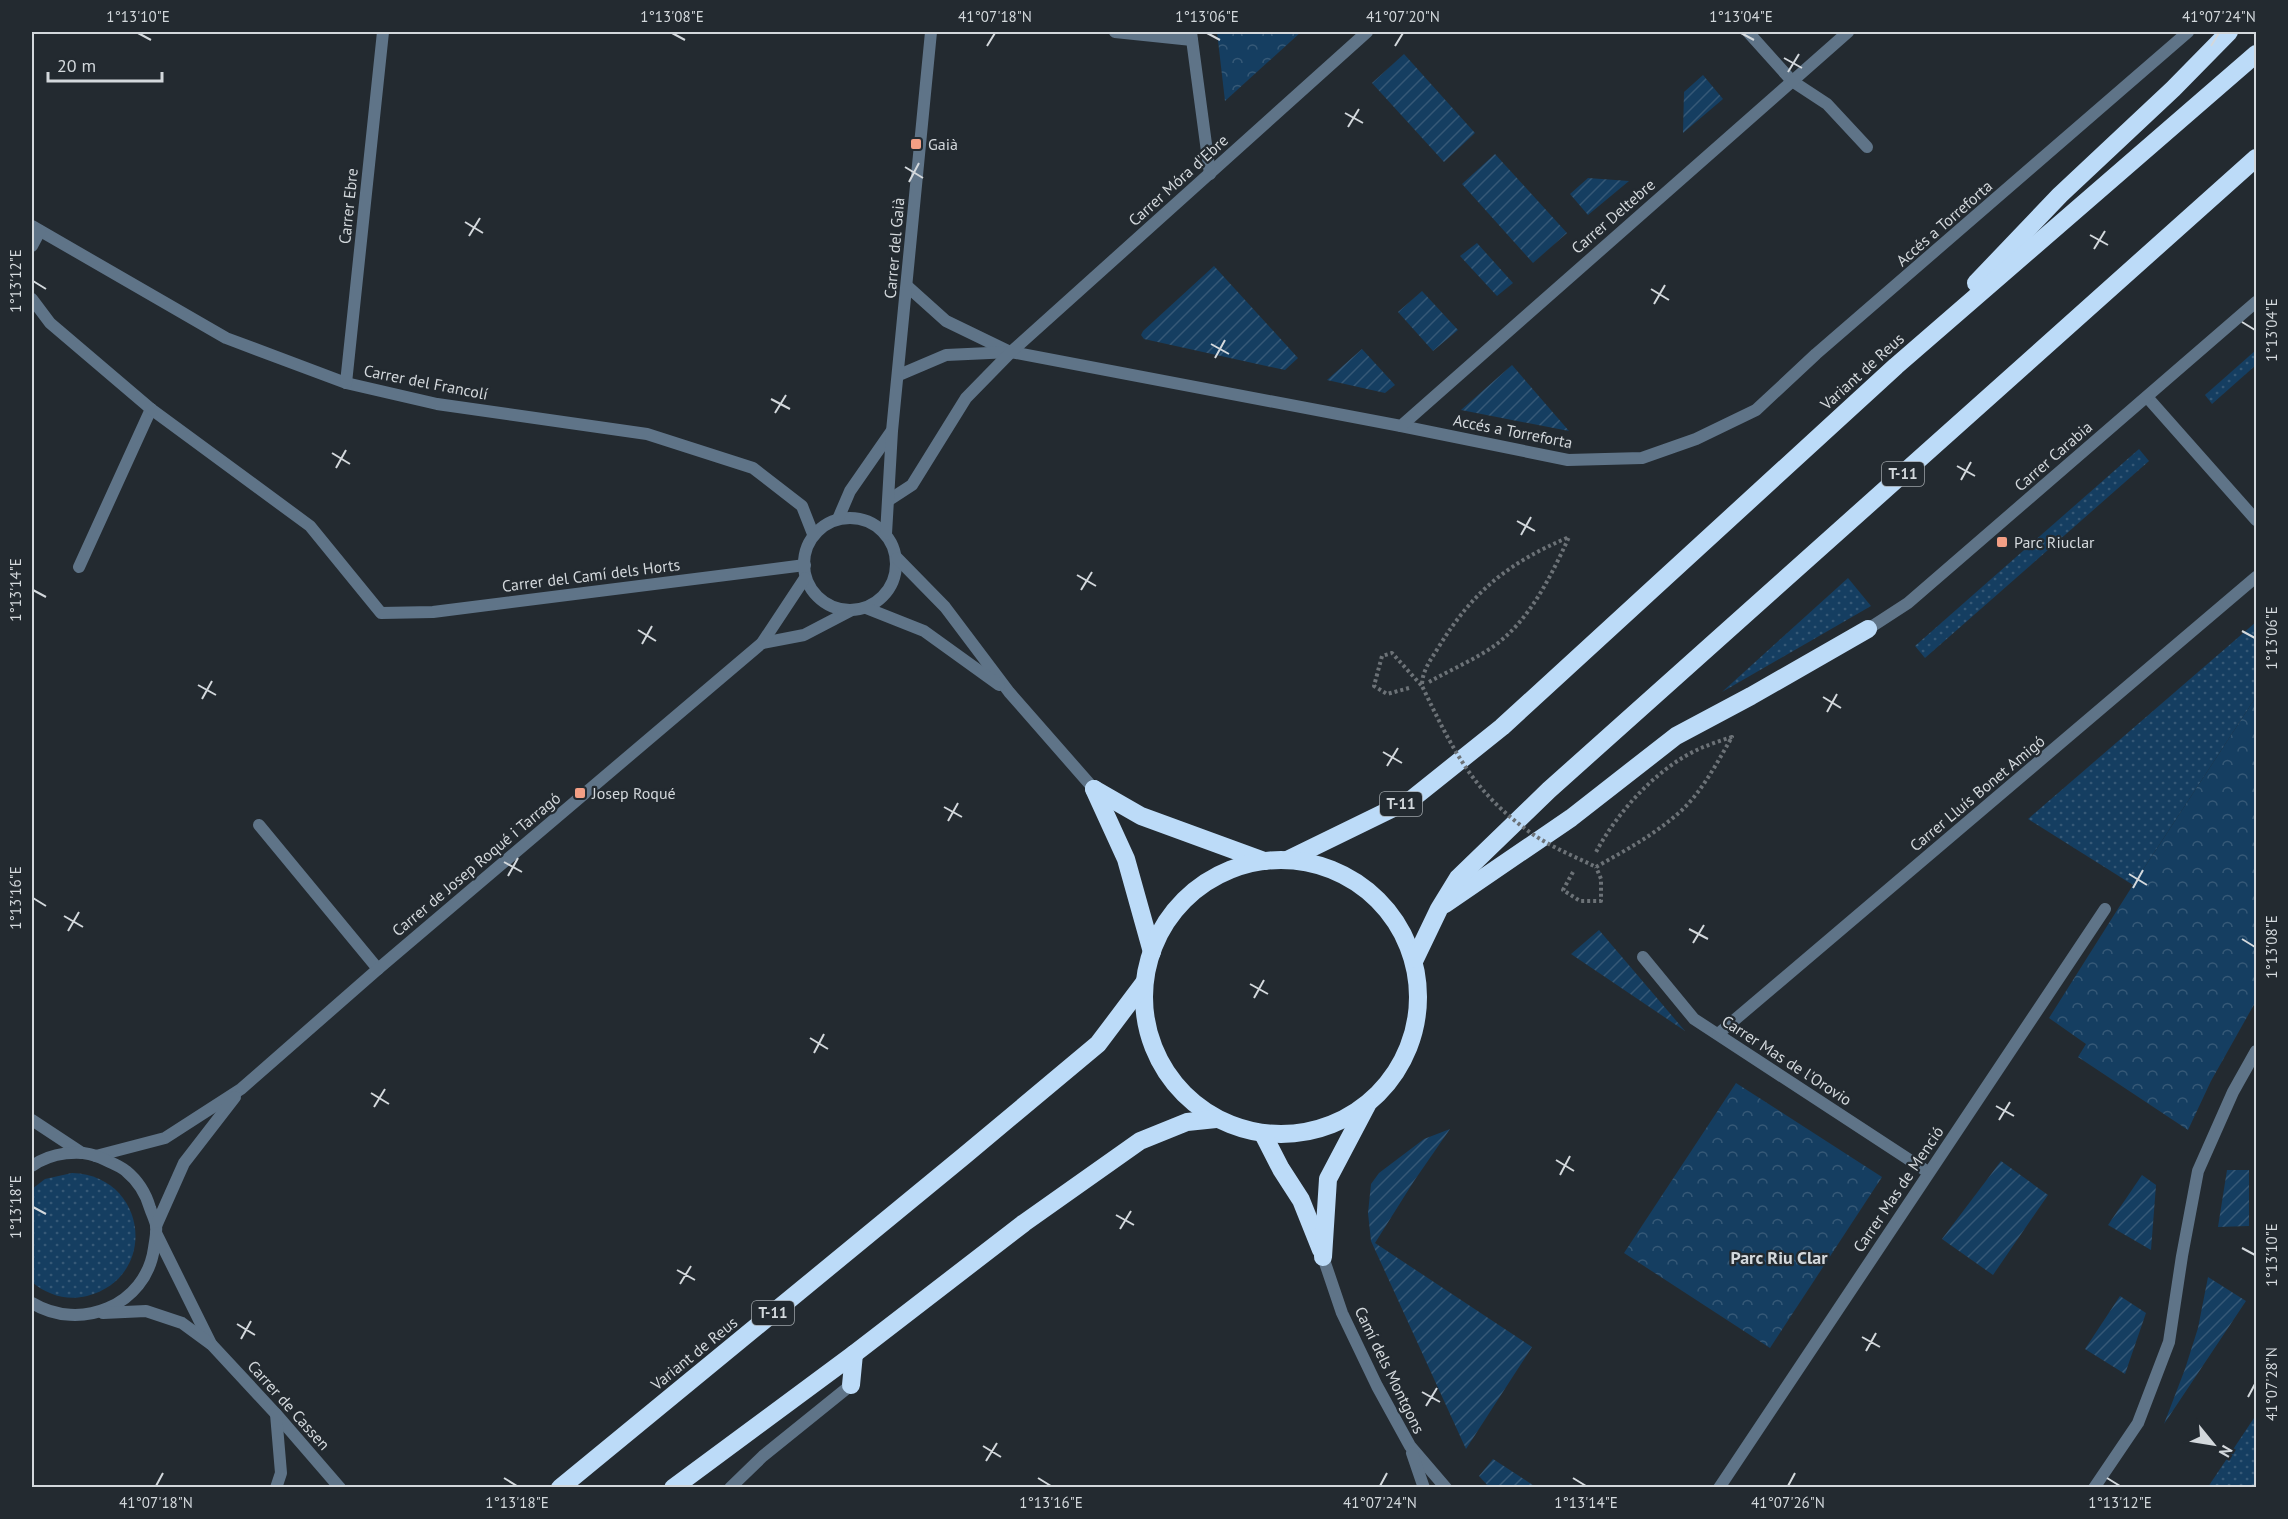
<svg xmlns="http://www.w3.org/2000/svg" width="2288" height="1519" viewBox="0 0 2288 1519" font-family="'PT Sans',sans-serif">
<style>
.grass{fill:url(#grass-dots)}
.park{fill:url(#park-crowns)}
.garden{fill:url(#garden-furrows)}
.lines{fill:none;stroke-linecap:round;stroke-linejoin:round}
.path{stroke:#6c7277;stroke-width:4;stroke-dasharray:3 3;stroke-linecap:butt}
.lane{stroke:#5f7488;stroke-width:12}
.street{stroke:#5f7488;stroke-width:12}
.highway{stroke:#bcdbf8;stroke-width:18}
.path-bridge{stroke:#6c7277;stroke-width:4;stroke-dasharray:3 3;stroke-linecap:butt}
.ticks{fill:none;stroke:#d3d8dc;stroke-width:2}
.poi-dot{fill:#f39f85;stroke:#232a30;stroke-width:2}
.labels{text-anchor:middle;stroke-width:4.5;stroke-linejoin:round;paint-order:stroke}
.shield{fill:#232a30;stroke:#9ea4a8;stroke-width:1.5}
.shield-label{font-size:15px;font-weight:bold;fill:#d3d8dc}
.poi-label{font-size:16px;fill:#d3d8dc;stroke:#232a30;text-anchor:start}
.street-label{font-size:16px;fill:#d3d8dc;stroke:#232a30}
.neighbourhood-label{font-size:18px;font-weight:bold;fill:#d3d8dc;stroke:#232a30}
.neatline{fill:none;stroke:#d3d8dc;stroke-width:2}
.ticks-label{font-size:15px;text-anchor:middle;fill:#d3d8dc}
</style>
<defs>
<pattern id="grass-dots" width="8" height="8" patternUnits="userSpaceOnUse" patternTransform="scale(1.5)"><rect width="8" height="8" fill="#153e61"/><path d="M2 2h.1M6 6h.1" fill="none" stroke="#365977" stroke-width="1.8" stroke-linecap="round"/></pattern>
<pattern id="park-crowns" width="20" height="18" patternUnits="userSpaceOnUse" patternTransform="scale(1.5)"><rect width="20" height="18" fill="#153e61"/><path d="M2 6a3 3 0 1 1 6 0M12 15a3 3 0 1 1 6 0" fill="none" stroke="#365977"/></pattern>
<pattern id="garden-furrows" width="10" height="10" patternUnits="userSpaceOnUse" patternTransform="scale(1.5)"><rect width="10" height="10" fill="#153e61"/><path d="M-1 1l2-2M0 10L10 0M9 11l2-2" fill="none" stroke="#365977"/></pattern>
</defs>
<rect width="100%" height="100%" fill="#232a30"/>
<g class="grass">
<path d="M 2256,350 L 2256,365 L 2212,404 L 2205,395 Z"/>
<path d="M 2139,449 L 2149,461 L 1925,658 L 1915,646 Z"/>
<path d="M 1848,578 L 1871,606 L 1722,692 Z"/>
<path d="M 2256,622 L 2256,697 L 2133,885 L 2028,819 Z"/>
<path d="M 72,1173 C 147,1175 160,1277 87,1296 C 67,1301 47,1295 32,1282 L 32,1189 L 45,1179 Z"/>
<path d="M 2256,1415 L 2256,1487 L 2208,1487 Z"/>
</g>
<g class="park">
<path d="M 1217,32 L 1301,32 L 1225,101 Z"/>
<path d="M 2256,697 L 2256,1001 L 2211,1081 L 2188,1130 L 2078,1057 L 2086,1044 L 2049,1018 L 2133,885 Z"/>
<path d="M 1736,1083 L 1882,1177 L 1770,1348 L 1624,1253 Z"/>
</g>
<g class="garden">
<path d="M 1404,54 L 1475,133 L 1444,162 L 1372,83 Z"/>
<path d="M 1703,75 L 1723,99 L 1683,133 L 1684,92 Z"/>
<path d="M 1495,154 L 1567,233 L 1533,263 L 1462,184 Z"/>
<path d="M 1588,178 L 1629,181 L 1588,215 L 1570,194 Z"/>
<path d="M 1477,243 L 1513,283 L 1497,296 L 1460,256 Z"/>
<path d="M 1214,266 L 1298,358 L 1285,370 L 1144,339 L 1141,335 L 1143,331 Z"/>
<path d="M 1422,291 L 1458,330 L 1433,351 L 1398,312 Z"/>
<path d="M 1362,349 L 1395,385 L 1385,393 L 1327,380 Z"/>
<path d="M 1512,365 L 1569,431 L 1461,410 Z"/>
<path d="M 1599,930 L 1685,1031 L 1571,954 Z"/>
<path d="M 1450,1129 L 1414,1181 L 1375,1243 L 1532,1347 L 1466,1449 L 1371,1241 L 1368,1213 L 1371,1184 L 1379,1173 L 1424,1139 Z"/>
<path d="M 2001,1161 L 2048,1195 L 1993,1275 L 1942,1239 Z"/>
<path d="M 2227,1170 L 2249,1170 L 2249,1226 L 2218,1227 Z"/>
<path d="M 2142,1175 L 2156,1185 L 2151,1250 L 2108,1225 Z"/>
<path d="M 2208,1277 L 2246,1301 L 2164,1424 L 2185,1369 L 2198,1328 Z"/>
<path d="M 2120,1296 L 2146,1313 L 2125,1374 L 2085,1349 Z"/>
<path d="M 1493,1459 L 1536,1487 L 1489,1487 L 1479,1476 Z"/>
</g>
<g class="lines">
<g class="path">
<path d="M 1409,688 L 1387,694 L 1374,686 L 1382,656 L 1392,653 L 1422,686"/>
<path d="M 1573,872 L 1563,890 L 1580,901 L 1601,901 L 1601,879 L 1596,867"/>
</g>
<g class="lane">
<path d="M 1115,32 L 1192,40"/>
<path d="M 1191,32 L 1210,174"/>
<path d="M 1401,426 L 1568,460 L 1642,458 L 1696,439 L 1756,410 L 1816,354 L 2188,32"/>
<path d="M 79,567 L 151,409"/>
<path d="M 259,825 L 378,969"/>
</g>
<g class="street">
<path d="M 1748,32 L 1792,81 L 1827,104 L 1867,147"/>
<path d="M 32,226 L 226,338 L 346,383 L 437,404 L 647,434 L 753,468 L 802,506 L 813,534"/>
<path d="M 32,246 L 40,231"/>
<path d="M 907,286 L 946,321 L 1010,352"/>
<path d="M 32,299 L 50,323 L 151,409 L 310,526 L 381,613 L 433,612 L 805,565"/>
<path d="M 899,375 L 946,355 L 1011,352 L 1401,426 L 1848,32"/>
<path d="M 346,383 L 383,32"/>
<path d="M 2147,397 L 2256,520"/>
<path d="M 889,500 L 912,485 L 966,398 L 1011,352 L 1367,32"/>
<circle cx="850" cy="564" r="46"/>
<path d="M 838,519 L 850,491 L 891,432"/>
<path d="M 886,534 L 892,431 L 931,32"/>
<path d="M 897,558 L 945,607 L 1009,692 L 1094,789"/>
<path d="M 866,608 L 924,631 L 999,685"/>
<path d="M 1868,629 L 1908,603 L 2256,302"/>
<path d="M 762,643 L 804,635 L 850,611"/>
<path d="M 1643,957 L 1694,1019 L 1928,1172"/>
<path d="M 1718,1034 L 2256,577"/>
<path d="M 32,1120 L 82,1153"/>
<path d="M 96,1156 L 165,1138 L 241,1089 L 378,969 L 762,643 L 805,578"/>
<path d="M 32,1166 C 50,1153 81,1148 101,1158 C 109,1162 119,1165 126,1171 C 137,1180 146,1194 150,1208 C 152,1214 155,1220 156,1225 C 157,1233 155,1241 154,1248 C 146,1306 80,1332 32,1303"/>
<path d="M 156,1226 L 184,1163 L 235,1097"/>
<path d="M 156,1233 L 211,1344"/>
<path d="M 1323,1257 L 1342,1313 L 1377,1386 L 1410,1446 L 1446,1488"/>
<path d="M 103,1313 L 146,1311 L 182,1323 L 212,1345 L 276,1414 L 340,1488"/>
<path d="M 1412,1453 L 1424,1488"/>
<path d="M 276,1488 L 281,1473 L 276,1414"/>
<path d="M 730,1488 L 763,1456 L 851,1385"/>
<path d="M 1719,1488 L 2105,909"/>
<path d="M 2094,1488 L 2138,1423 L 2169,1342 L 2182,1256 L 2198,1171 L 2233,1092 L 2256,1051"/>
</g>
<g class="highway">
<path d="M 1976,283 L 2060,195 L 2173,89 L 2229,32"/>
<path d="M 1094,789 L 1141,816 L 1264,861"/>
<path d="M 1094,789 L 1126,859 L 1152,952"/>
<path d="M 1287,860 L 1412,799 L 1502,727 L 1896,366 L 2256,54"/>
<circle cx="1281" cy="997" r="137"/>
<path d="M 1445,904 L 1571,818 L 1676,736 L 1751,696 L 1868,629"/>
<path d="M 1415,959 L 1439,909 L 1458,878 L 1549,790 L 2256,158"/>
<path d="M 1263,1134 L 1281,1169 L 1301,1200 L 1321,1250"/>
<path d="M 1323,1257 L 1328,1179 L 1367,1105"/>
<path d="M 851,1385 L 854,1354"/>
<path d="M 560,1488 L 964,1156 L 1098,1044 L 1144,983"/>
<path d="M 673,1488 L 854,1354 L 1024,1223 L 1140,1141 L 1187,1122 L 1216,1119"/>
</g>
<path class="path-bridge" d="M 1429,682 C 1450,670 1474,660 1494,646 C 1530,620 1551,576 1569,537 C 1508,563 1473,591 1438,648 C 1430,661 1422,671 1422,686 C 1453,750 1473,793 1534,835 C 1553,848 1576,857 1596,867 C 1626,850 1656,834 1682,810 C 1703,790 1718,761 1732,737 C 1722,740 1711,744 1701,748 C 1658,767 1618,811 1596,852"/>
</g>
<path class="ticks" d="M 138,33 L 151,40M 672,33 L 685,40M 1207,33 L 1220,40M 1741,33 L 1754,40M 987,46 L 995,33M 1395,46 L 1403,33M 2211,46 L 2219,33M 1784,58 L 1802,68M 1788,72 L 1799,54M 1345,113 L 1363,123M 1348,127 L 1359,109M 905,167 L 923,178M 909,182 L 919,163M 465,222 L 483,233M 2090,235 L 2108,245M 469,236 L 480,218M 2094,249 L 2105,231M 33,281 L 46,289M 1651,289 L 1669,300M 1654,304 L 1665,285M 2242,322 L 2255,330M 1211,344 L 1229,354M 1215,358 L 1225,340M 771,399 L 790,409M 775,413 L 786,395M 332,453 L 350,464M 1957,466 L 1975,476M 336,468 L 346,450M 1961,480 L 1971,462M 1517,521 L 1535,531M 1521,535 L 1531,517M 1077,575 L 1096,586M 33,590 L 46,597M 1081,590 L 1092,572M 638,630 L 656,641M 2242,631 L 2255,638M 642,644 L 652,626M 198,685 L 216,695M 1823,697 L 1841,708M 202,699 L 212,681M 1827,712 L 1837,694M 1383,752 L 1402,763M 1387,766 L 1398,748M 944,807 L 962,817M 948,821 L 958,803M 504,862 L 522,872M 2129,874 L 2147,885M 508,876 L 518,858M 2133,888 L 2143,870M 33,898 L 46,906M 64,916 L 83,927M 1689,929 L 1708,939M 68,931 L 79,912M 2242,939 L 2255,947M 1693,943 L 1704,925M 1250,984 L 1268,994M 1254,998 L 1264,980M 810,1038 L 828,1049M 814,1053 L 824,1034M 371,1093 L 389,1104M 1996,1106 L 2014,1116M 374,1107 L 385,1089M 1999,1120 L 2010,1102M 1556,1160 L 1574,1171M 1560,1175 L 1570,1156M 33,1207 L 46,1214M 1116,1215 L 1134,1225M 1120,1229 L 1131,1211M 2242,1248 L 2255,1255M 677,1270 L 695,1280M 680,1284 L 691,1266M 237,1324 L 255,1335M 1862,1337 L 1880,1347M 241,1339 L 251,1321M 1866,1351 L 1876,1333M 1422,1392 L 1440,1402M 2248,1397 L 2255,1384M 1426,1406 L 1437,1388M 983,1446 L 1001,1457M 986,1461 L 997,1443M 504,1478 L 517,1486M 1038,1478 L 1051,1486M 1573,1478 L 1586,1486M 2107,1478 L 2120,1486M 156,1486 L 163,1473M 1380,1486 L 1387,1473M 1788,1486 L 1795,1473"/>
<g class="poi-dot">
<rect x="910" y="138" width="12" height="12" rx="3"/>
<rect x="1996" y="536" width="12" height="12" rx="3"/>
<rect x="574" y="787" width="12" height="12" rx="3"/>
</g>
<g class="labels">
<g class="shield">
<rect x="1882" y="462" width="42" height="24" rx="4.5"/>
<rect x="1380" y="792" width="42" height="24" rx="4.5"/>
<rect x="752" y="1301" width="42" height="24" rx="4.5"/>
</g>
<g class="shield-label">
<text x="1903" y="479">T-11</text>
<text x="1401" y="809">T-11</text>
<text x="773" y="1318">T-11</text>
</g>
<g class="poi-label">
<text x="928" y="150">Gaià</text>
<text x="2014" y="548">Parc Riuclar</text>
<text x="592" y="799">Josep Roqué</text>
</g>
<g class="street-label">
<text transform="translate(1178 180) rotate(-42)" y="6">Carrer Móra d'Ebre</text>
<text transform="translate(348 206) rotate(-84)" y="6">Carrer Ebre</text>
<text transform="translate(1613 216) rotate(-41)" y="6">Carrer Deltebre</text>
<text transform="translate(1944 223) rotate(-41)" y="6">Accés a Torreforta</text>
<text transform="translate(894 248) rotate(-85)" y="6">Carrer del Gaià</text>
<text transform="translate(1862 371) rotate(-42)" y="6">Variant de Reus</text>
<text transform="translate(426 382) rotate(11)" y="6">Carrer del Francolí</text>
<text transform="translate(1513 431) rotate(11)" y="6">Accés a Torreforta</text>
<text transform="translate(2053 456) rotate(-41)" y="6">Carrer Carabia</text>
<text transform="translate(591 575) rotate(-7)" y="6">Carrer del Camí dels Horts</text>
<text transform="translate(1977 793) rotate(-40)" y="6">Carrer Lluís Bonet Amigó</text>
<text transform="translate(476 864) rotate(-40)" y="6">Carrer de Josep Roqué i Tarragó</text>
<text transform="translate(1787 1060) rotate(33)" y="6">Carrer Mas de l'Orovio</text>
<text transform="translate(1898 1189) rotate(-56)" y="6">Carrer Mas de Menció</text>
<text transform="translate(694 1353) rotate(-39)" y="6">Variant de Reus</text>
<text transform="translate(1390 1370) rotate(64)" y="6">Camí dels Montgons</text>
<text transform="translate(289 1405) rotate(48)" y="6">Carrer de Cassen</text>
</g>
<g class="neighbourhood-label">
<text x="1779" y="1264">Parc Riu Clar</text>
</g>
</g>
<rect width="2288" height="1519" fill="none" stroke="#232a30" stroke-width="66"/>
<g transform="translate(2213 1444) rotate(120)" stroke="#232a30" stroke-width="4.5" paint-order="stroke">
<path d="M0-4.5L10 22L0 15L-10 22Z" fill="#d3d8dc"/>
<text y="-9" font-size="16" font-weight="bold" text-anchor="middle" fill="#d3d8dc">N</text>
</g>
<path d="M48 72v9h114v-9" fill="none" stroke="#d3d8dc" stroke-width="3"/>
<text x="57" y="72" font-size="18" fill="#d3d8dc" stroke="#232a30" stroke-width="4.5" paint-order="stroke">20 m</text>
<rect x="33" y="33" width="2222" height="1453" class="neatline"/>
<g class="ticks-label">
<text x="138" y="22">1°13'10"E</text>
<text x="672" y="22">1°13'08"E</text>
<text x="995" y="22">41°07'18"N</text>
<text x="1207" y="22">1°13'06"E</text>
<text x="1403" y="22">41°07'20"N</text>
<text x="1741" y="22">1°13'04"E</text>
<text x="2219" y="22">41°07'24"N</text>
<text transform="translate(16 281) rotate(-90)" y="5">1°13'12"E</text>
<text transform="translate(2272 330) rotate(-90)" y="5">1°13'04"E</text>
<text transform="translate(16 590) rotate(-90)" y="5">1°13'14"E</text>
<text transform="translate(2272 638) rotate(-90)" y="5">1°13'06"E</text>
<text transform="translate(16 898) rotate(-90)" y="5">1°13'16"E</text>
<text transform="translate(2272 947) rotate(-90)" y="5">1°13'08"E</text>
<text transform="translate(16 1207) rotate(-90)" y="5">1°13'18"E</text>
<text transform="translate(2272 1255) rotate(-90)" y="5">1°13'10"E</text>
<text transform="translate(2272 1384) rotate(-90)" y="5">41°07'28"N</text>
<text x="156" y="1508">41°07'18"N</text>
<text x="517" y="1508">1°13'18"E</text>
<text x="1051" y="1508">1°13'16"E</text>
<text x="1380" y="1508">41°07'24"N</text>
<text x="1586" y="1508">1°13'14"E</text>
<text x="1788" y="1508">41°07'26"N</text>
<text x="2120" y="1508">1°13'12"E</text>
</g>
</svg>
